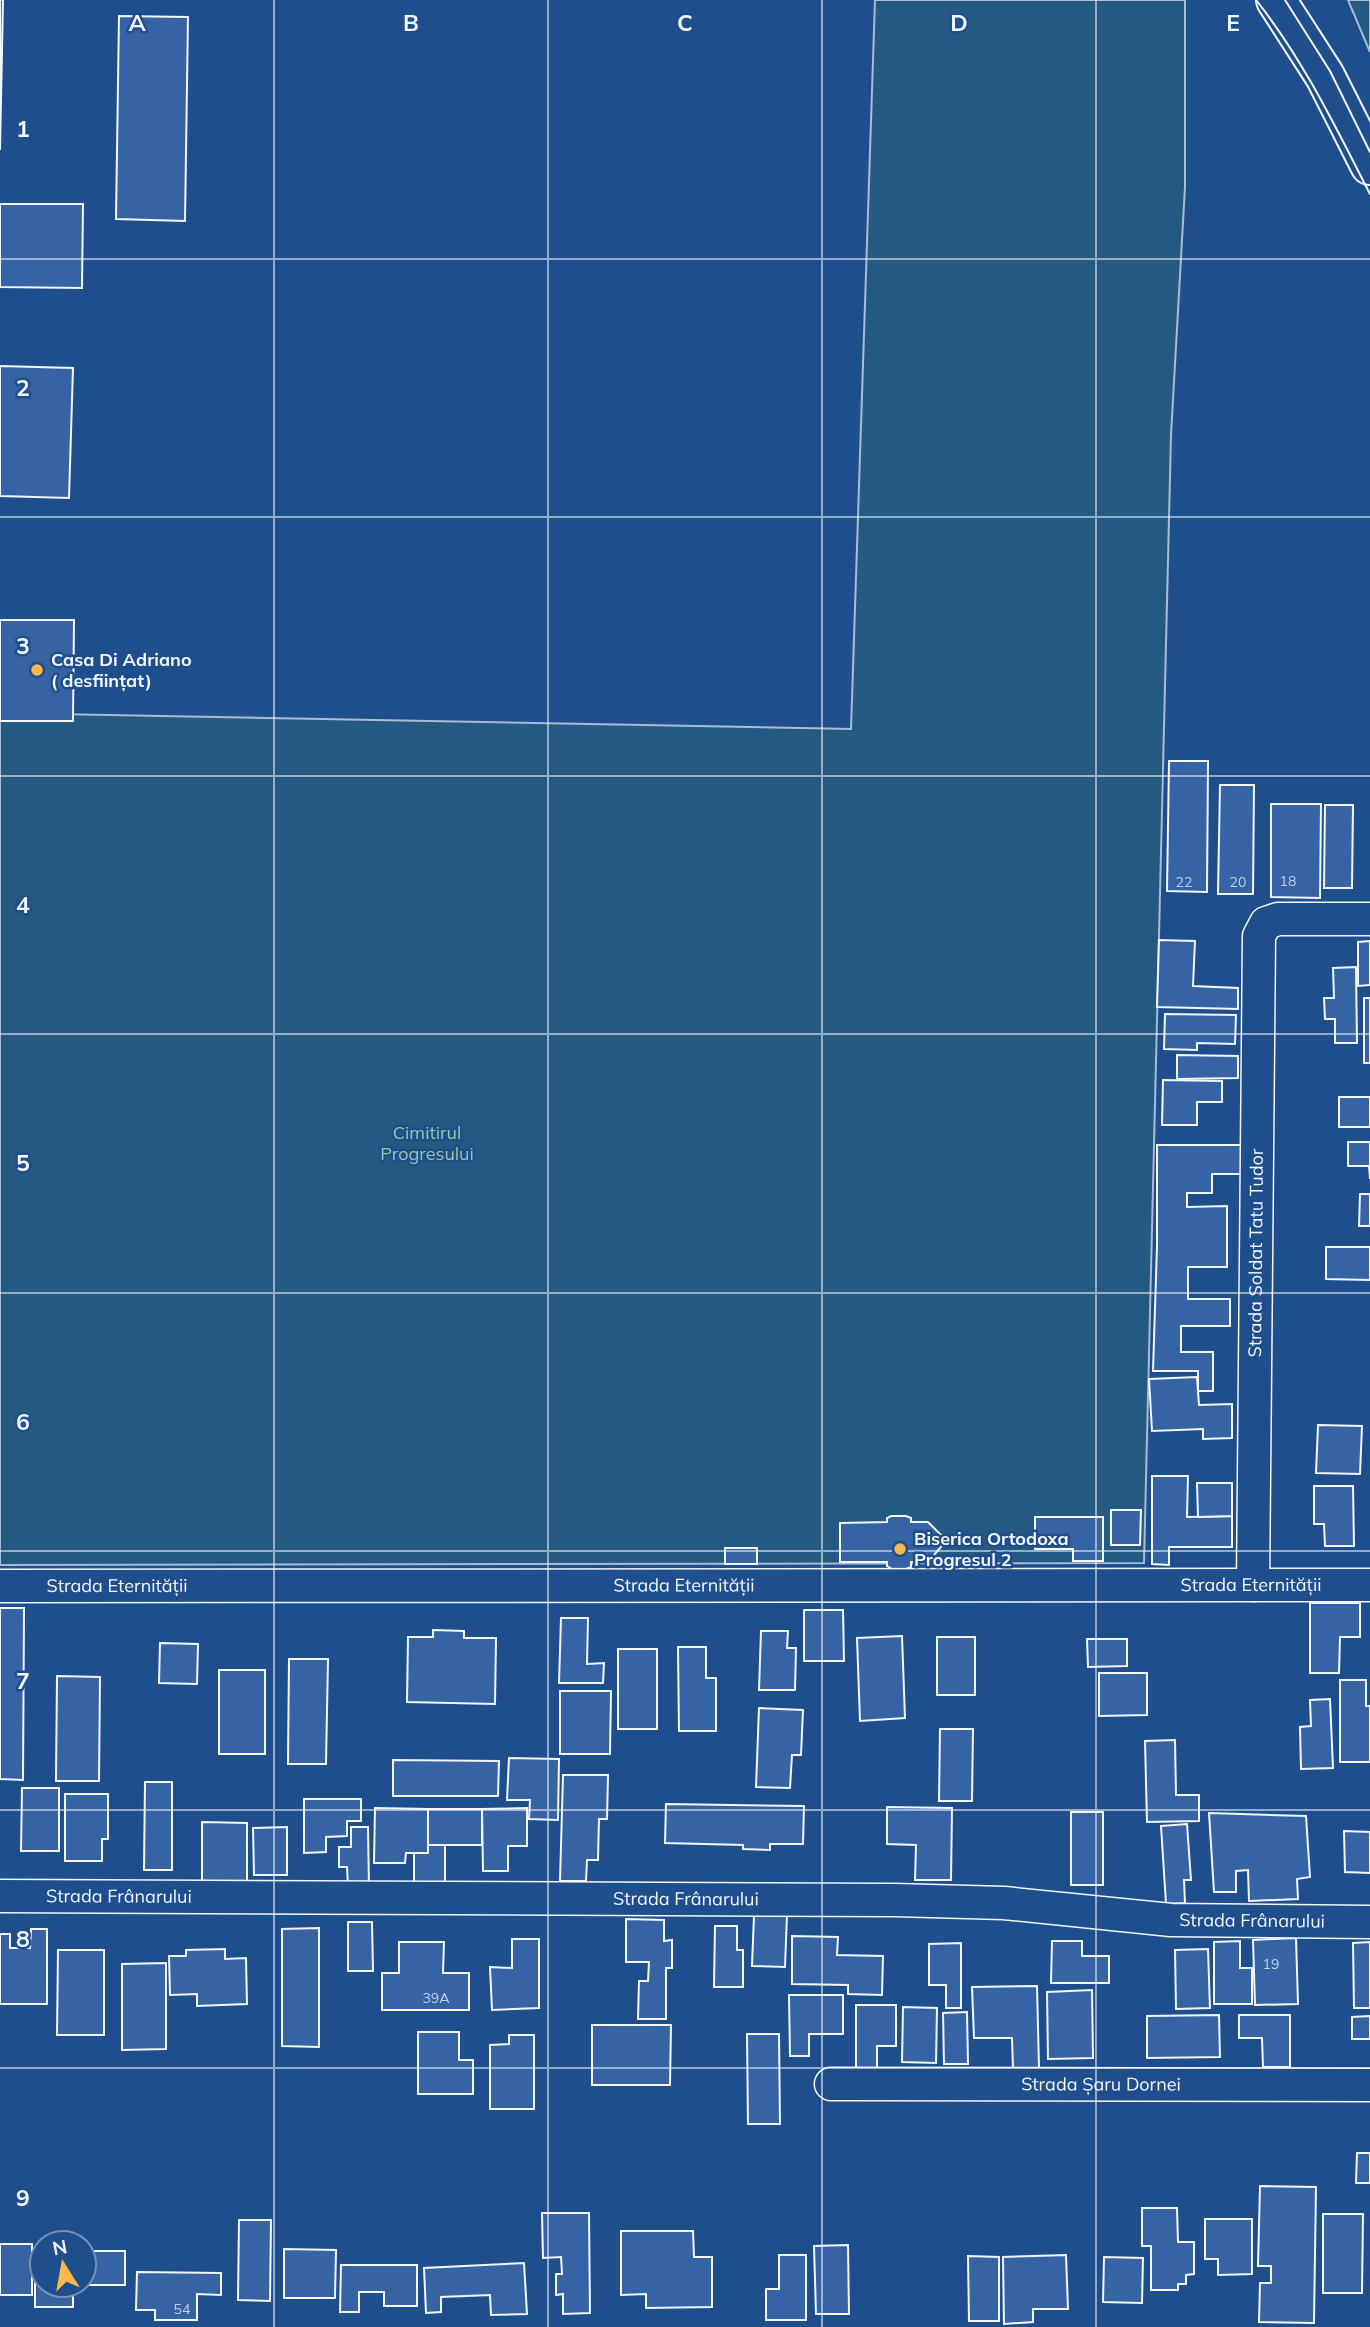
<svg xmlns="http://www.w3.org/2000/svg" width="1370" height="2327" viewBox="0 0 1370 2327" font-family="Mulish,sans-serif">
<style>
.green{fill:#245a82;stroke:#a8bbd7;stroke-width:2}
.building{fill:#3563a3;stroke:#f2f6ff;stroke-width:2}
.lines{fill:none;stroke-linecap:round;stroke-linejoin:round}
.street-casing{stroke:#f2f6ff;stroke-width:35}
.secondary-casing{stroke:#f2f6ff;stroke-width:42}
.street{stroke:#1f4e8c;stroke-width:32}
.secondary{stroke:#1f4e8c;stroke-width:38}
.tram{stroke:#f2f6ff;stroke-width:2}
.grid{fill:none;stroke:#f2f6ff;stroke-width:2;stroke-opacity:0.55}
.poi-dot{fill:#ffb74d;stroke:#1f4e8c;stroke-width:2.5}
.labels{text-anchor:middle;stroke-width:5;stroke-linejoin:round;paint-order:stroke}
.number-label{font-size:14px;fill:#c3d1e8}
.poi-label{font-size:18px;font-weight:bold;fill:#f2f6ff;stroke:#1f4e8c;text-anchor:start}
.park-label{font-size:18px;fill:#97c8a6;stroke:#1f4e8c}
.street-label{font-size:18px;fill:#f2f6ff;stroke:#1f4e8c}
.grid-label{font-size:23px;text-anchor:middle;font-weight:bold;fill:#f2f6ff;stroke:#1f4e8c;stroke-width:5;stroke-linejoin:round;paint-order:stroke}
</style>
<rect width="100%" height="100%" fill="#1f4e8c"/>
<g class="green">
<path d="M 875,0 L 1185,0 L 1185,187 L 1171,435 L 1144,1563 L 0,1565 L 0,713 L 851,729 Z"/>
<path d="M 1348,0 L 1370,0 L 1370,52 Z"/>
</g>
<g class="building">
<path d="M 0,0 L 3,0 L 0,150 Z"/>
<path d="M 119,16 L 188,17 L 185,221 L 116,219 Z"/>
<path d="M 0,204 L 83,204 L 82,288 L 0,287 Z"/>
<path d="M 0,366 L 73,368 L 69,498 L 0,496 Z"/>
<path d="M 0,620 L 74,620 L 73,721 L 0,721 Z"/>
<path d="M 1169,761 L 1208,761 L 1207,892 L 1167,891 Z"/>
<path d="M 1220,785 L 1254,785 L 1253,894 L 1218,894 Z"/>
<path d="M 1271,804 L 1321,804 L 1320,898 L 1271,897 Z"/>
<path d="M 1325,805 L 1353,805 L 1352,888 L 1324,888 Z"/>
<path d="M 1159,940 L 1195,941 L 1193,986 L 1238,988 L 1238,1009 L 1157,1007 Z"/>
<path d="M 1370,941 L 1370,985 L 1358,986 L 1358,942 Z"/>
<path d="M 1356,967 L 1357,1043 L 1335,1043 L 1335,1019 L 1325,1019 L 1324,998 L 1334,998 L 1333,968 Z"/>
<rect x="1364" y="998" width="6" height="65"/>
<path d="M 1165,1014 L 1236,1015 L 1235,1044 L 1197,1043 L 1197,1050 L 1164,1049 Z"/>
<path d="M 1177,1055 L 1238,1056 L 1238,1078 L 1177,1079 Z"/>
<path d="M 1163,1080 L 1222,1081 L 1222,1102 L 1197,1102 L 1197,1125 L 1162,1125 Z"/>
<rect x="1339" y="1097" width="31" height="30"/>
<path d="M 1348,1142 L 1370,1142 L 1370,1179 L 1369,1166 L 1348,1166 Z"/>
<path d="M 1157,1145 L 1247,1145 L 1247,1174 L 1212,1174 L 1212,1193 L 1187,1193 L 1187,1207 L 1227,1206 L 1227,1267 L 1188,1267 L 1188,1299 L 1230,1299 L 1230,1326 L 1181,1326 L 1181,1352 L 1213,1352 L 1213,1391 L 1198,1391 L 1198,1371 L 1153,1371 L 1157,1246 Z"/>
<path d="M 1360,1194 L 1370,1194 L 1370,1226 L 1359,1226 Z"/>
<path d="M 1326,1247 L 1370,1247 L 1370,1280 L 1326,1279 Z"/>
<path d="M 1197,1377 L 1199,1405 L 1232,1404 L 1232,1438 L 1203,1439 L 1203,1429 L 1152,1431 L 1149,1379 Z"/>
<path d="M 1318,1425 L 1362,1426 L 1360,1474 L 1316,1473 Z"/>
<path d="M 1152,1476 L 1188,1476 L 1187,1517 L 1232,1516 L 1232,1547 L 1169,1547 L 1169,1565 L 1152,1564 Z"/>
<path d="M 1197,1483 L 1232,1483 L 1232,1516 L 1198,1517 Z"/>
<path d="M 1314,1486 L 1353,1486 L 1354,1546 L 1325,1546 L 1324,1524 L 1314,1524 Z"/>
<path d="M 1111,1510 L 1141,1510 L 1140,1545 L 1111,1545 Z"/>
<path d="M 891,1516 L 906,1516 L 911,1518 L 911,1522 L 928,1522 L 941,1535 L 941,1547 L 928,1562 L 911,1562 L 911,1567 L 906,1569 L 892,1569 L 887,1566 L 887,1562 L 840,1562 L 840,1523 L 887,1522 L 887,1518 Z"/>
<path d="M 1035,1517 L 1103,1517 L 1103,1561 L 1073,1561 L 1073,1549 L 1035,1549 Z"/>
<rect x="725" y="1548" width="32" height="16"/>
<path d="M 1310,1603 L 1360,1603 L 1360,1637 L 1340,1637 L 1339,1673 L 1310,1673 Z"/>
<path d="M 0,1608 L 24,1608 L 23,1780 L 0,1779 Z"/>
<path d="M 804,1610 L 843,1610 L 844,1661 L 804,1661 Z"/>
<path d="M 561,1618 L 588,1618 L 587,1664 L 604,1663 L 603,1683 L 559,1683 Z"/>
<path d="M 433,1630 L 464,1631 L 464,1638 L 496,1638 L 495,1704 L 407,1702 L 408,1637 L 433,1637 Z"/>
<path d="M 761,1631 L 788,1631 L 787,1648 L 796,1648 L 795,1690 L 759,1690 Z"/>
<path d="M 902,1636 L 905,1718 L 860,1721 L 857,1638 Z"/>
<rect x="937" y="1637" width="38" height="58"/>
<path d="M 1087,1639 L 1127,1639 L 1127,1666 L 1088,1667 Z"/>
<path d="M 160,1643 L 198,1644 L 197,1684 L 159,1683 Z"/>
<path d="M 678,1647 L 706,1647 L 706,1678 L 716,1678 L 716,1731 L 679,1731 Z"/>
<rect x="618" y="1649" width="39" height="80"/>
<path d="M 289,1659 L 328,1659 L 326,1764 L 288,1764 Z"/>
<rect x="219" y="1670" width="46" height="84"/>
<path d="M 1099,1673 L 1147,1673 L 1147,1715 L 1099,1716 Z"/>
<path d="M 57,1676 L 100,1677 L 99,1781 L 56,1781 Z"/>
<path d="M 1340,1680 L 1366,1680 L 1366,1706 L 1370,1706 L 1370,1762 L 1340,1762 Z"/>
<path d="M 560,1691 L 611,1691 L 610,1754 L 560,1754 Z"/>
<path d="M 1330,1699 L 1333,1768 L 1301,1769 L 1300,1727 L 1311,1726 L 1310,1700 Z"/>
<path d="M 759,1708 L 803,1710 L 801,1755 L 792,1755 L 790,1788 L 756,1787 Z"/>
<path d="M 940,1729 L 973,1729 L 972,1801 L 939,1801 Z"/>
<path d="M 1175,1740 L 1176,1795 L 1199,1795 L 1199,1821 L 1147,1822 L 1145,1741 Z"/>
<path d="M 509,1758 L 559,1759 L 558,1820 L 529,1819 L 530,1800 L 507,1800 Z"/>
<path d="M 393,1760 L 499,1761 L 498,1796 L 393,1796 Z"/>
<path d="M 563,1775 L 608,1775 L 607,1819 L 599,1819 L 598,1860 L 587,1860 L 586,1881 L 560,1881 Z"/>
<path d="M 145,1782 L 172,1782 L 172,1870 L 144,1870 Z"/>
<path d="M 22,1788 L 59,1788 L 59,1851 L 21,1851 Z"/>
<path d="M 65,1794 L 108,1794 L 108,1839 L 102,1839 L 102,1861 L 65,1861 Z"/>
<path d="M 304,1799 L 361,1799 L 361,1821 L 347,1821 L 347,1836 L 326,1837 L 326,1852 L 304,1853 Z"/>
<path d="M 666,1804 L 804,1806 L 803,1844 L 770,1844 L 770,1850 L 743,1849 L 743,1845 L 665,1843 Z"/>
<path d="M 887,1807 L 952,1808 L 951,1880 L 915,1880 L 916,1845 L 887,1844 Z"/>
<path d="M 375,1808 L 428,1809 L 428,1853 L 406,1853 L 405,1863 L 374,1863 Z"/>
<path d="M 527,1808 L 527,1846 L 508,1846 L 508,1871 L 483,1871 L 482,1809 Z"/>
<rect x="428" y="1809" width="54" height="36"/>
<rect x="1071" y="1812" width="32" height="73"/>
<path d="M 1209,1813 L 1306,1816 L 1310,1877 L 1297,1879 L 1298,1899 L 1249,1901 L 1248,1870 L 1236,1871 L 1236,1892 L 1214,1892 Z"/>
<path d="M 202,1822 L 247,1823 L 247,1881 L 202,1881 Z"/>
<path d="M 1187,1824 L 1191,1880 L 1184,1880 L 1185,1903 L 1166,1904 L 1161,1826 Z"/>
<path d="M 287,1827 L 287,1875 L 254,1875 L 253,1828 Z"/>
<path d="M 351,1827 L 368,1827 L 369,1887 L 348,1887 L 347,1867 L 339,1867 L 339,1847 L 351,1847 Z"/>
<path d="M 1344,1831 L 1370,1832 L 1370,1873 L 1345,1872 Z"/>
<path d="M 428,1845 L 445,1845 L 445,1882 L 414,1883 L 414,1853 L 428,1853 Z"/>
<path d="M 754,1915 L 787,1915 L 785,1967 L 752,1966 Z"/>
<path d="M 626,1919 L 664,1920 L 664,1941 L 672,1940 L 672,1968 L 666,1968 L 666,2019 L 638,2019 L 639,1981 L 648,1981 L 649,1962 L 626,1962 Z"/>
<path d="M 348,1922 L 372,1922 L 373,1971 L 348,1971 Z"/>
<path d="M 715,1926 L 737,1926 L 737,1950 L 743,1950 L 743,1987 L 714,1987 Z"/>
<path d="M 319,1928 L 319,2047 L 282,2046 L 282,1929 Z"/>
<path d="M 31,1929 L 47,1929 L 47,2004 L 0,2004 L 0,1934 L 10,1934 L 10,1948 L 30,1948 Z"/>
<path d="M 792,1936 L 838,1937 L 837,1955 L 883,1956 L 882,1995 L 848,1994 L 848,1985 L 792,1984 Z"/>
<path d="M 1296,1938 L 1298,2004 L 1255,2005 L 1253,1940 Z"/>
<path d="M 512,1939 L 539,1939 L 539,2008 L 492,2010 L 490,1967 L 512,1968 Z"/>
<path d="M 1052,1941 L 1082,1941 L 1082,1956 L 1109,1956 L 1109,1983 L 1051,1983 Z"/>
<path d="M 1240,1941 L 1240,1968 L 1252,1968 L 1252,2004 L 1214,2004 L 1214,1942 Z"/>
<path d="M 399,1942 L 444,1942 L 443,1973 L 469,1973 L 469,2010 L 382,2010 L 382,1973 L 399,1973 Z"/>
<path d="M 1370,1942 L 1370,2008 L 1354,2008 L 1353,1943 Z"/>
<path d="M 961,1943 L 961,2008 L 946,2008 L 946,1985 L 929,1985 L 929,1944 Z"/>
<path d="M 225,1949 L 225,1959 L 246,1958 L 247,2004 L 197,2006 L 197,1994 L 170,1995 L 169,1956 L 186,1956 L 186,1950 Z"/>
<path d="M 1208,1949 L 1210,2008 L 1176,2009 L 1175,1950 Z"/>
<path d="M 58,1950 L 104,1950 L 104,2035 L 57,2035 Z"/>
<path d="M 166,1963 L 166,2049 L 122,2050 L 122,1964 Z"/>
<path d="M 1037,1986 L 1039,2068 L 1013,2069 L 1012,2038 L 974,2038 L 972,1987 Z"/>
<path d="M 1092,1990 L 1093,2058 L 1048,2059 L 1047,1992 Z"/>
<path d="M 789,1995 L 843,1995 L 843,2034 L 809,2034 L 809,2056 L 790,2056 Z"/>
<path d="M 856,2005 L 896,2005 L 896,2046 L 877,2046 L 877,2069 L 856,2069 Z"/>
<path d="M 903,2007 L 937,2008 L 936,2063 L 902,2062 Z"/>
<path d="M 967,2012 L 968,2064 L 944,2064 L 943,2013 Z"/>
<path d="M 1219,2015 L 1220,2057 L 1147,2058 L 1147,2016 Z"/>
<path d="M 1239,2015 L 1290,2015 L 1290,2067 L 1263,2067 L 1262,2038 L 1239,2038 Z"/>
<path d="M 1370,2016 L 1370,2039 L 1352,2039 L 1352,2017 Z"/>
<path d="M 592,2025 L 671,2025 L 670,2085 L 592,2085 Z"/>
<path d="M 418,2032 L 459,2032 L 459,2060 L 473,2060 L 473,2094 L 418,2094 Z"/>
<path d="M 747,2034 L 779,2034 L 780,2124 L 748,2124 Z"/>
<path d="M 509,2035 L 534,2035 L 534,2109 L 490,2109 L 490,2045 L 509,2044 Z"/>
<path d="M 1357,2153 L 1370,2153 L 1370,2183 L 1356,2183 Z"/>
<path d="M 1260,2186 L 1316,2187 L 1314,2323 L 1259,2322 L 1260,2283 L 1271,2283 L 1271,2266 L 1258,2266 Z"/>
<path d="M 1142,2208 L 1177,2208 L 1178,2242 L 1194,2242 L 1194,2274 L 1186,2275 L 1186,2284 L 1178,2284 L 1178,2290 L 1151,2290 L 1151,2246 L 1142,2246 Z"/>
<path d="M 542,2213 L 589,2213 L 590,2313 L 563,2314 L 563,2294 L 556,2295 L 556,2274 L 562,2274 L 561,2257 L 543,2258 Z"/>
<path d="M 1323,2214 L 1363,2214 L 1362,2293 L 1323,2293 Z"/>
<path d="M 1205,2219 L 1252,2219 L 1252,2274 L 1218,2275 L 1218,2259 L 1205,2259 Z"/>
<path d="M 239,2220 L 271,2220 L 270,2301 L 238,2300 Z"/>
<path d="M 621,2231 L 693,2231 L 694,2257 L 712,2257 L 712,2307 L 646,2308 L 646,2294 L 621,2295 Z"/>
<rect x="0" y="2244" width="32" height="51"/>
<path d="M 848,2245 L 849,2314 L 816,2314 L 814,2246 Z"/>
<path d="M 284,2249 L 336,2250 L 335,2298 L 284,2298 Z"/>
<path d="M 35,2251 L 42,2251 L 42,2285 L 73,2285 L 73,2307 L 35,2307 Z"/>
<rect x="84" y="2251" width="41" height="34"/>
<path d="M 779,2255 L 806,2255 L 806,2320 L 766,2320 L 766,2289 L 779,2289 Z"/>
<path d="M 1066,2255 L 1068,2309 L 1033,2309 L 1033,2322 L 1004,2324 L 1003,2257 Z"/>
<path d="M 968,2256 L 999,2257 L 999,2321 L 969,2321 Z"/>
<path d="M 1104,2257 L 1143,2258 L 1142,2303 L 1103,2302 Z"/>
<path d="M 524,2263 L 527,2314 L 491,2315 L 490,2295 L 441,2297 L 441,2312 L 426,2313 L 424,2268 Z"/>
<path d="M 341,2265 L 417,2265 L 417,2306 L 384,2306 L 384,2292 L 359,2292 L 359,2312 L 340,2312 Z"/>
<path d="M 137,2272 L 221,2273 L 221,2295 L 197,2294 L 197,2320 L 155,2320 L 155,2310 L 136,2310 Z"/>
</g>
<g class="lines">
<g class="street-casing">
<g id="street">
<path id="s1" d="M 1253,1585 L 1259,936 L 1266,923 L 1278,919 L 1370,919"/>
<path id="s2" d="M 0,1586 L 1370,1585"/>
<path id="s3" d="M 0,1896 L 894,1900 L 1004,1903 L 1171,1920 L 1370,1922"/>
<path id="s4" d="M 831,2084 L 1370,2085"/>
</g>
</g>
<g class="secondary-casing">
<path id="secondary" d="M 1276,0 L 1325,76 L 1370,165"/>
</g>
<use href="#street" class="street"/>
<use href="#secondary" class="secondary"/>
<g class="tram">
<path d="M 1256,0 C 1303,59 1336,128 1370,194"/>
<path d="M 1285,0 L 1330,71 L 1370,152"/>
</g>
</g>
<path class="grid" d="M 274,0 L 274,2327M 548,0 L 548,2327M 822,0 L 822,2327M 1096,0 L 1096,2327M 0,259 L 1370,259M 0,517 L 1370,517M 0,776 L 1370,776M 0,1034 L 1370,1034M 0,1293 L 1370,1293M 0,1551 L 1370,1551M 0,1810 L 1370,1810M 0,2068 L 1370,2068"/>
<g class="poi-dot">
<circle cx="37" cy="670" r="7"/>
<circle cx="900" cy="1549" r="7"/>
</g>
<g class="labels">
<g class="number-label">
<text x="1288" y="886">18</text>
<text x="1184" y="887">22</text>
<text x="1238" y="887">20</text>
<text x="1271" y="1969">19</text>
<text x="436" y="2003">39A</text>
<text x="182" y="2314">54</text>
</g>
<g class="poi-label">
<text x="51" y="666">Casa Di Adriano<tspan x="51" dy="21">( desființat)</tspan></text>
<text x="914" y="1545">Biserica Ortodoxa<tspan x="914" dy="21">Progresul 2</tspan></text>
</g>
<g class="park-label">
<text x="427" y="1139">Cimitirul<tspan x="427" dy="21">Progresului</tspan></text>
</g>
<g class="street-label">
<text dy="6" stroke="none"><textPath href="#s1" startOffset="332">Strada Soldat Tatu Tudor</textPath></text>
<text dy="6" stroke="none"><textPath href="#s2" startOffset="684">Strada Eternității</textPath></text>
<text dy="6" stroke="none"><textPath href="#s2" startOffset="1251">Strada Eternității</textPath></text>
<text dy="6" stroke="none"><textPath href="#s2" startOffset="117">Strada Eternității</textPath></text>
<text dy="6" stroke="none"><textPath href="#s3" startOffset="119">Strada Frânarului</textPath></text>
<text dy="6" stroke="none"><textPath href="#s3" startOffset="686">Strada Frânarului</textPath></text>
<text dy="6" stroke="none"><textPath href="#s3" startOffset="1253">Strada Frânarului</textPath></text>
<text dy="6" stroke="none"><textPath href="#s4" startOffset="270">Strada Șaru Dornei</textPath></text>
</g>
</g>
<g class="grid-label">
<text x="137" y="31">A</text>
<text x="411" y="31">B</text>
<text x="685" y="31">C</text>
<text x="959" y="31">D</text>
<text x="1233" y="31">E</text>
<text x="23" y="137">1</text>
<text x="23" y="396">2</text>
<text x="23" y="654">3</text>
<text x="23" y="913">4</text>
<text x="23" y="1171">5</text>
<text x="23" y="1430">6</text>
<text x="23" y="1689">7</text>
<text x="23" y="1947">8</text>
<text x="23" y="2206">9</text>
</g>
<g transform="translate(63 2264) rotate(349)"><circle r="33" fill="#1f4e8c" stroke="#7391ba" stroke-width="2"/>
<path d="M0-5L12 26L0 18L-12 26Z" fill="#ffb74d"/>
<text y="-10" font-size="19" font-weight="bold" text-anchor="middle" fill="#f2f6ff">N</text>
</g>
</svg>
